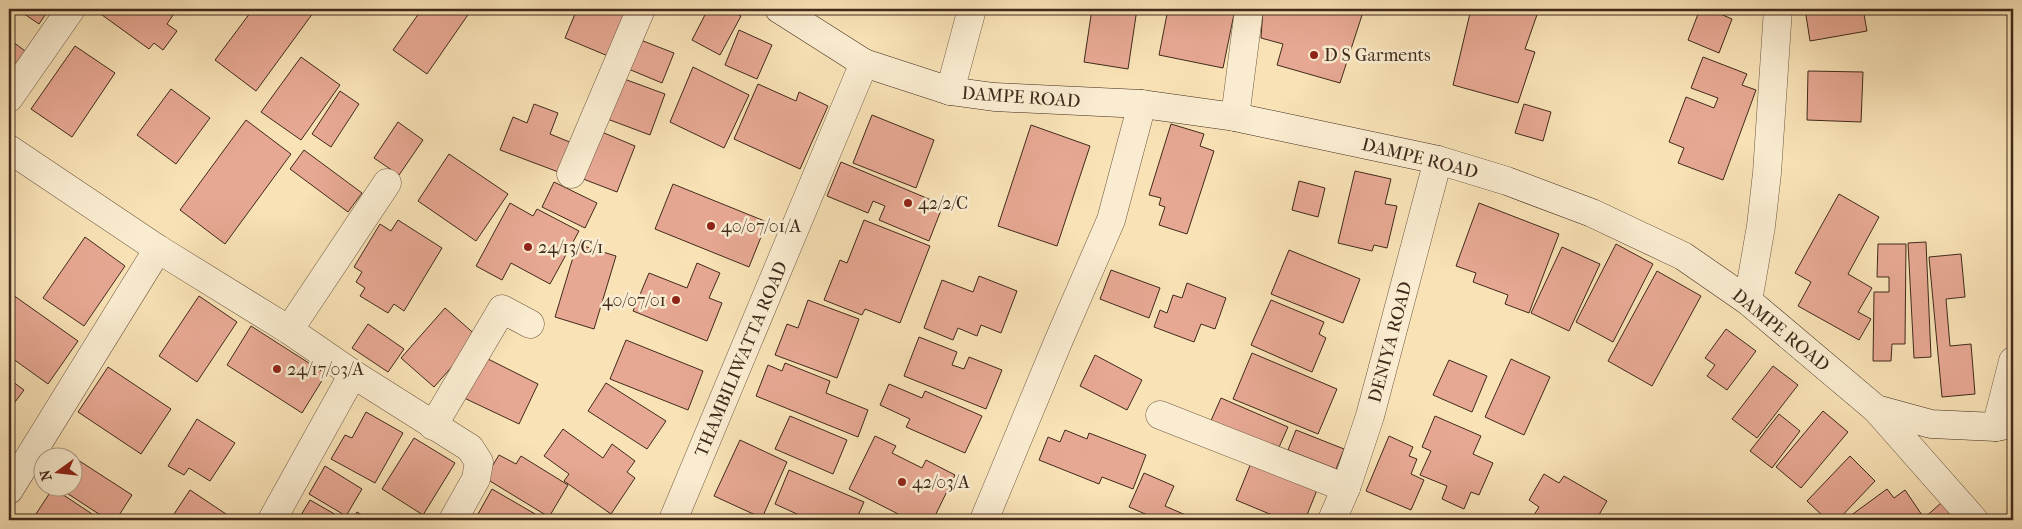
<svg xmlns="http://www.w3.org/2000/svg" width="2022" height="529" viewBox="0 0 2022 529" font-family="'IM FELL French Canon',serif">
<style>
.building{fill:#e7a893;stroke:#402a1b}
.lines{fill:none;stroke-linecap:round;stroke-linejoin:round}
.street-casing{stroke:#6e5842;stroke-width:29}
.secondary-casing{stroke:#402a1b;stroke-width:29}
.street{stroke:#faecd0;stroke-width:28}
.secondary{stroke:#faecd0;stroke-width:28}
.poi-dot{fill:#8f2418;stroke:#faecd0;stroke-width:2}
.labels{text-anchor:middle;stroke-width:5;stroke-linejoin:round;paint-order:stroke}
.poi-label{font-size:18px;fill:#402a1b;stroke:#faecd0;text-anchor:start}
.street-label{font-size:18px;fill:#402a1b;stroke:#faecd0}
</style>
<rect width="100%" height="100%" fill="#f8e2b6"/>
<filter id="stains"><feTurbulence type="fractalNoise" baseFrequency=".004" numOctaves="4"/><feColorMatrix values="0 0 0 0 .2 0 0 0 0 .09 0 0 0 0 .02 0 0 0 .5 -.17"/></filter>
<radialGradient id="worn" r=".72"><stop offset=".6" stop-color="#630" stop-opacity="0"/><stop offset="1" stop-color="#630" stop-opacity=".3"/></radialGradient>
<g class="building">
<path d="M 17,9 L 49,9 L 39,24 Z"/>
<path d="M 100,9 L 171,9 L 175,12 L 167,24 L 177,31 L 163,50 L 154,43 L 149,49 L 98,12 Z"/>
<path d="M 253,9 L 307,9 L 313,13 L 256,91 L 215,60 Z"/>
<path d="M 422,9 L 472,9 L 427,74 L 393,50 Z"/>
<path d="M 577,9 L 627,9 L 608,56 L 565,38 Z"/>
<path d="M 708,9 L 728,9 L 741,16 L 720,55 L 692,40 Z"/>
<path d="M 1092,9 L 1137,9 L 1128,69 L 1084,62 Z"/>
<path d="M 1168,9 L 1235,9 L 1223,68 L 1159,55 Z"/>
<path d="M 1263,9 L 1364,9 L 1340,83 L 1277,65 L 1283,44 L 1261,38 Z"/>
<path d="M 1471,9 L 1539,9 L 1525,49 L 1535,52 L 1518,103 L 1453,85 Z"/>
<path d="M 1700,9 L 1709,9 L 1732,19 L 1719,53 L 1688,40 Z"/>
<path d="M 1805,9 L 1863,9 L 1867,31 L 1810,41 Z"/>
<path d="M 739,30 L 772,45 L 757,79 L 725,65 Z"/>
<path d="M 9,39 L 29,54 L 9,83 Z"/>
<path d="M 638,39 L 674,53 L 662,83 L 626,68 Z"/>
<path d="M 75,46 L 115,73 L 72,137 L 31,109 Z"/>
<path d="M 301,57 L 340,85 L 301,140 L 261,112 Z"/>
<path d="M 1703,57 L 1747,74 L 1742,85 L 1756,90 L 1723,180 L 1678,163 L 1684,148 L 1669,142 L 1686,97 L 1714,108 L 1718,98 L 1691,88 Z"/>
<path d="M 693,67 L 749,95 L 724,148 L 670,122 Z"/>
<path d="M 1808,71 L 1863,72 L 1861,122 L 1807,120 Z"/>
<path d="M 616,76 L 665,94 L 650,135 L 602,117 Z"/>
<path d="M 758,84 L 796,101 L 799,92 L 828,106 L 800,169 L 734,139 Z"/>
<path d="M 171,89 L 210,118 L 176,164 L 137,135 Z"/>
<path d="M 340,91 L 359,104 L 331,147 L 312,134 Z"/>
<path d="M 534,104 L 558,113 L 550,134 L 572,143 L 561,173 L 500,150 L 513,117 L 527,123 Z"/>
<path d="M 1524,104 L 1551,112 L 1543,141 L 1515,133 Z"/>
<path d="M 872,115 L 934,140 L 916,188 L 853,163 Z"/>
<path d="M 246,120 L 291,154 L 225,244 L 180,210 Z"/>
<path d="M 398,122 L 423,140 L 399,175 L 374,158 Z"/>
<path d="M 1171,124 L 1204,134 L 1200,146 L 1214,151 L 1187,234 L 1159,225 L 1165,207 L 1159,205 L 1161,198 L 1149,195 Z"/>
<path d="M 1031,125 L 1090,146 L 1057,246 L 998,226 Z"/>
<path d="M 597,130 L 635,146 L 617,192 L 578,177 Z"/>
<path d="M 304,150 L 362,193 L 348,212 L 290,169 Z"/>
<path d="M 449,154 L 508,194 L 476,241 L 418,201 Z"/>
<path d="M 841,162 L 943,205 L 929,241 L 879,220 L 885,206 L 873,201 L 868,213 L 827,196 Z"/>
<path d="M 1355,171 L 1391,179 L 1385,204 L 1397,206 L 1387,248 L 1374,245 L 1372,251 L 1338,243 Z"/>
<path d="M 1299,181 L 1325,188 L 1318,217 L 1292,210 Z"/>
<path d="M 554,182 L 597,203 L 585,228 L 542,207 Z"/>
<path d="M 673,184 L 767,222 L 749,267 L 655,229 Z"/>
<path d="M 1839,194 L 1879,217 L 1848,274 L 1872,288 L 1858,312 L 1871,319 L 1859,340 L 1798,306 L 1811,282 L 1795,273 Z"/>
<path d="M 510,203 L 533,216 L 537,209 L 579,231 L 550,284 L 511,263 L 502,280 L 476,266 Z"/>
<path d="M 1479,203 L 1559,234 L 1529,313 L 1505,304 L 1508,295 L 1473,282 L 1476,273 L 1456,266 Z"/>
<path d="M 398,220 L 442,248 L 404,311 L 394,304 L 388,313 L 360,296 L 365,288 L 356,282 L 362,272 L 354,267 L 380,224 L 391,231 Z"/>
<path d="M 864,220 L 930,246 L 900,323 L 865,309 L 862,315 L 824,300 L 840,260 L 847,263 Z"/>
<path d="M 85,237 L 125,266 L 84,326 L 43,298 Z"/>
<path d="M 1926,242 L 1931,357 L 1914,358 L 1908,243 Z"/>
<path d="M 577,244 L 616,256 L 594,329 L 555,317 Z"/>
<path d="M 1616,244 L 1653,264 L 1613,342 L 1576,322 Z"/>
<path d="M 1878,244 L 1906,244 L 1905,344 L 1892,344 L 1891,361 L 1873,361 L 1874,292 L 1889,292 L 1889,277 L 1877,277 Z"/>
<path d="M 1562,247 L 1600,264 L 1569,331 L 1531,313 Z"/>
<path d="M 1289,250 L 1360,279 L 1343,323 L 1271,294 Z"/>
<path d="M 1961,254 L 1965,297 L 1946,299 L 1950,346 L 1971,344 L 1975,394 L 1942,397 L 1929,257 Z"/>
<path d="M 697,263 L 720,273 L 709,298 L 722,303 L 707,341 L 633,311 L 649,273 L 687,288 Z"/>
<path d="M 1111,270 L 1160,288 L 1149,318 L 1100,299 Z"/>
<path d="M 1657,271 L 1701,296 L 1652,386 L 1608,361 Z"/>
<path d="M 979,276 L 1017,291 L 1001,333 L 981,325 L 977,336 L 958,328 L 953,340 L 924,328 L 942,280 L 973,292 Z"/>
<path d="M 1187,283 L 1226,298 L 1215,329 L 1201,324 L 1194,342 L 1154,327 L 1160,310 L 1167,313 L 1173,295 L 1182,298 Z"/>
<path d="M 13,295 L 78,341 L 48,384 L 9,356 L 9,301 Z"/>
<path d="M 199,296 L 237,322 L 197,382 L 159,356 Z"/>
<path d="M 808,300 L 859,319 L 837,378 L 775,355 L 787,324 L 798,328 Z"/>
<path d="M 1271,300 L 1324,322 L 1319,334 L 1326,338 L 1312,372 L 1251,345 Z"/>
<path d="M 445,308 L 478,337 L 434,387 L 401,358 Z"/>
<path d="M 368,324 L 404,349 L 388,372 L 352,348 Z"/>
<path d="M 251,326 L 326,374 L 302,413 L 227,365 Z"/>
<path d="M 1726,329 L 1756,351 L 1727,390 L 1707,376 L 1715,365 L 1705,358 Z"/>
<path d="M 919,337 L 957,352 L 952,365 L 964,369 L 969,357 L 1002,370 L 986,409 L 904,376 Z"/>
<path d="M 626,340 L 703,371 L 688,410 L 610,379 Z"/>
<path d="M 1252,353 L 1337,389 L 1318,434 L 1233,399 Z"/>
<path d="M 1095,355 L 1142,380 L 1127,410 L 1080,386 Z"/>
<path d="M 482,356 L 538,384 L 519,424 L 462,397 Z"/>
<path d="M 1511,359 L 1550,377 L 1524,435 L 1485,417 Z"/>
<path d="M 1449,360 L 1487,376 L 1472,412 L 1433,395 Z"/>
<path d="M 785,363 L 830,381 L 826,393 L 868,410 L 858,437 L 756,396 L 768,365 L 782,371 Z"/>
<path d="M 1773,366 L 1798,385 L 1757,438 L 1732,419 Z"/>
<path d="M 108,367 L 171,409 L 141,454 L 78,412 Z"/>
<path d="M 9,379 L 24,390 L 9,410 Z"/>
<path d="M 606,383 L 666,421 L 647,449 L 588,411 Z"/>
<path d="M 889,384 L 922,398 L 925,391 L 982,416 L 965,453 L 906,427 L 910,419 L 880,405 Z"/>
<path d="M 1221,398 L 1288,427 L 1276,454 L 1209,425 Z"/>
<path d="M 1823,411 L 1848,432 L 1801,488 L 1776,467 Z"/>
<path d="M 366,412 L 403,433 L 375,483 L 331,459 L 345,435 L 352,438 Z"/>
<path d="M 1779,414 L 1800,431 L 1772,468 L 1750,451 Z"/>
<path d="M 790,416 L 847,440 L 833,474 L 775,449 Z"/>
<path d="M 1435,416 L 1481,436 L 1473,454 L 1493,463 L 1479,495 L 1471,492 L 1464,509 L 1442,499 L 1447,486 L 1420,475 L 1431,451 L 1422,447 Z"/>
<path d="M 197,419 L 235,443 L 210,481 L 189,468 L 184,475 L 168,466 Z"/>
<path d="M 563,429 L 603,458 L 612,444 L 635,461 L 627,472 L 635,478 L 611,514 L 564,481 L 569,474 L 544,456 Z"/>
<path d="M 1065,430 L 1087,439 L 1089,433 L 1146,455 L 1133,489 L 1102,477 L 1099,484 L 1039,460 L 1048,437 L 1060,442 Z"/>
<path d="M 1296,430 L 1344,449 L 1336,469 L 1288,450 Z"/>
<path d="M 875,436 L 896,446 L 892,453 L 922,468 L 926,460 L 955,475 L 933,520 L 910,520 L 849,489 Z"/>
<path d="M 1389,436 L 1413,447 L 1409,456 L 1417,459 L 1411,474 L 1424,480 L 1411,510 L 1366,491 Z"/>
<path d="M 414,438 L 455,463 L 423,515 L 382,489 Z"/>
<path d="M 740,440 L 787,462 L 762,518 L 714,496 Z"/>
<path d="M 499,455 L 516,464 L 521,456 L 568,485 L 549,517 L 485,478 Z"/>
<path d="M 1850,456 L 1875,481 L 1838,520 L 1827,520 L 1807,501 Z"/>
<path d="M 78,460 L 132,495 L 116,520 L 108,520 L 56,486 L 72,486 L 72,468 Z"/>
<path d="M 1251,463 L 1317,490 L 1305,520 L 1284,520 L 1236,500 Z"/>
<path d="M 325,466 L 362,489 L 346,516 L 309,494 Z"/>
<path d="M 789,470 L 864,502 L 856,520 L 810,520 L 775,504 Z"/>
<path d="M 1144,473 L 1174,486 L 1165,506 L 1197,520 L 1159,520 L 1129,507 Z"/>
<path d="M 1544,474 L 1559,483 L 1564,476 L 1607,501 L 1596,520 L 1531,520 L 1539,507 L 1529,500 Z"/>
<path d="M 53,488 L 101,520 L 39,520 L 34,517 Z"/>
<path d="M 492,489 L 542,518 L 541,520 L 488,520 L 478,514 Z"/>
<path d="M 1887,489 L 1894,498 L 1905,490 L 1922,515 L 1915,520 L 1847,520 L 1846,519 Z"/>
<path d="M 190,490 L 235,520 L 170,520 Z"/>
<path d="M 310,500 L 345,520 L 298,520 Z"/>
<path d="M 1941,503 L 1957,520 L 1922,520 Z"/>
<path d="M 357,512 L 370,520 L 353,520 Z"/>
</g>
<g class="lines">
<g class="street-casing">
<g id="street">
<path d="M 950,91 L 972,9"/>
<path d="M 9,98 L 71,9"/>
<path d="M 1235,117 L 1249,9"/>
<path d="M 9,149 L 158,249 L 289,330 L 353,374 L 470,448 L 479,462 L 476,479 L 453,520"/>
<path d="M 571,174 L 641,9"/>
<path d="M 1748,301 L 1761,226 L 1767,173 L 1778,9"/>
<path d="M 289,330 L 387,183"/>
<path d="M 1876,409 L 1974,520"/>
<path d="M 1160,415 L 1346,488"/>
<path d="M 433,426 L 502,309 L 530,324"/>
<path d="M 1996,427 L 2013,361"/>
<path d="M 9,490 L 158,249"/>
<path d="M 272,520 L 353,374"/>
<path d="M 673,520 L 864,63"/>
<path d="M 984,520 L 1058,342 L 1111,220 L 1142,104"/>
<path d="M 1332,520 L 1346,488 L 1370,416 L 1438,160"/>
</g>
</g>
<g class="secondary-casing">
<path id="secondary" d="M 779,9 L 864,63 L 950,91 L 994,97 L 1142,104 L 1235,117 L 1438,160 L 1507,181 L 1592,213 L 1683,256 L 1748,301 L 1876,409 L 1931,424 L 1996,427 L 2013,424"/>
</g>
<use href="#street" class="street"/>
<use href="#secondary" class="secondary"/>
</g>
<g class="poi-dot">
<circle cx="1314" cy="55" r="5"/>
<circle cx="908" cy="203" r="5"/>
<circle cx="711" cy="226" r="5"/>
<circle cx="528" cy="247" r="5"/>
<circle cx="676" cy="300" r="5"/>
<circle cx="277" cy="369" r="5"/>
<circle cx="902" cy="482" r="5"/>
</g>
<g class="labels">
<g class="poi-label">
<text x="1324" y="61">D S Garments</text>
<text x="918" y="209">42/2/C</text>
<text x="721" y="232">40/07/01/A</text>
<text x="538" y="253">24/13/C/1</text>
<text x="666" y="306" text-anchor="end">40/07/01</text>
<text x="287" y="375">24/17/03/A</text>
<text x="912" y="488">42/03/A</text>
</g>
<g class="street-label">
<text transform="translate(1021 97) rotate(4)" y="6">DAMPE ROAD</text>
<text transform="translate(1420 158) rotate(14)" y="6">DAMPE ROAD</text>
<text transform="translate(1781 330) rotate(39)" y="6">DAMPE ROAD</text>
<text transform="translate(1390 342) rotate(-75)" y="6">DENIYA ROAD</text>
<text transform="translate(741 359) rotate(-67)" y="6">THAMBILIWATTA ROAD</text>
</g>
</g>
<rect width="2022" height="529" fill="none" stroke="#f8e2b6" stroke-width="30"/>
<rect x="10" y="10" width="2002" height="509" fill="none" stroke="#402a1b" stroke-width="2.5"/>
<rect x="15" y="15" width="1992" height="499" fill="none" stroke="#402a1b"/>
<g transform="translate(58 472) rotate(255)"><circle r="24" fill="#faecd0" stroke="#b09e88"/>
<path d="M0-4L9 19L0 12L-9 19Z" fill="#8f2418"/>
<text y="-8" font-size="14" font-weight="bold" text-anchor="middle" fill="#402a1b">N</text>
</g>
<rect width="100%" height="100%" filter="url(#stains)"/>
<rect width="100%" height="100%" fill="url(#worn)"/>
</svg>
